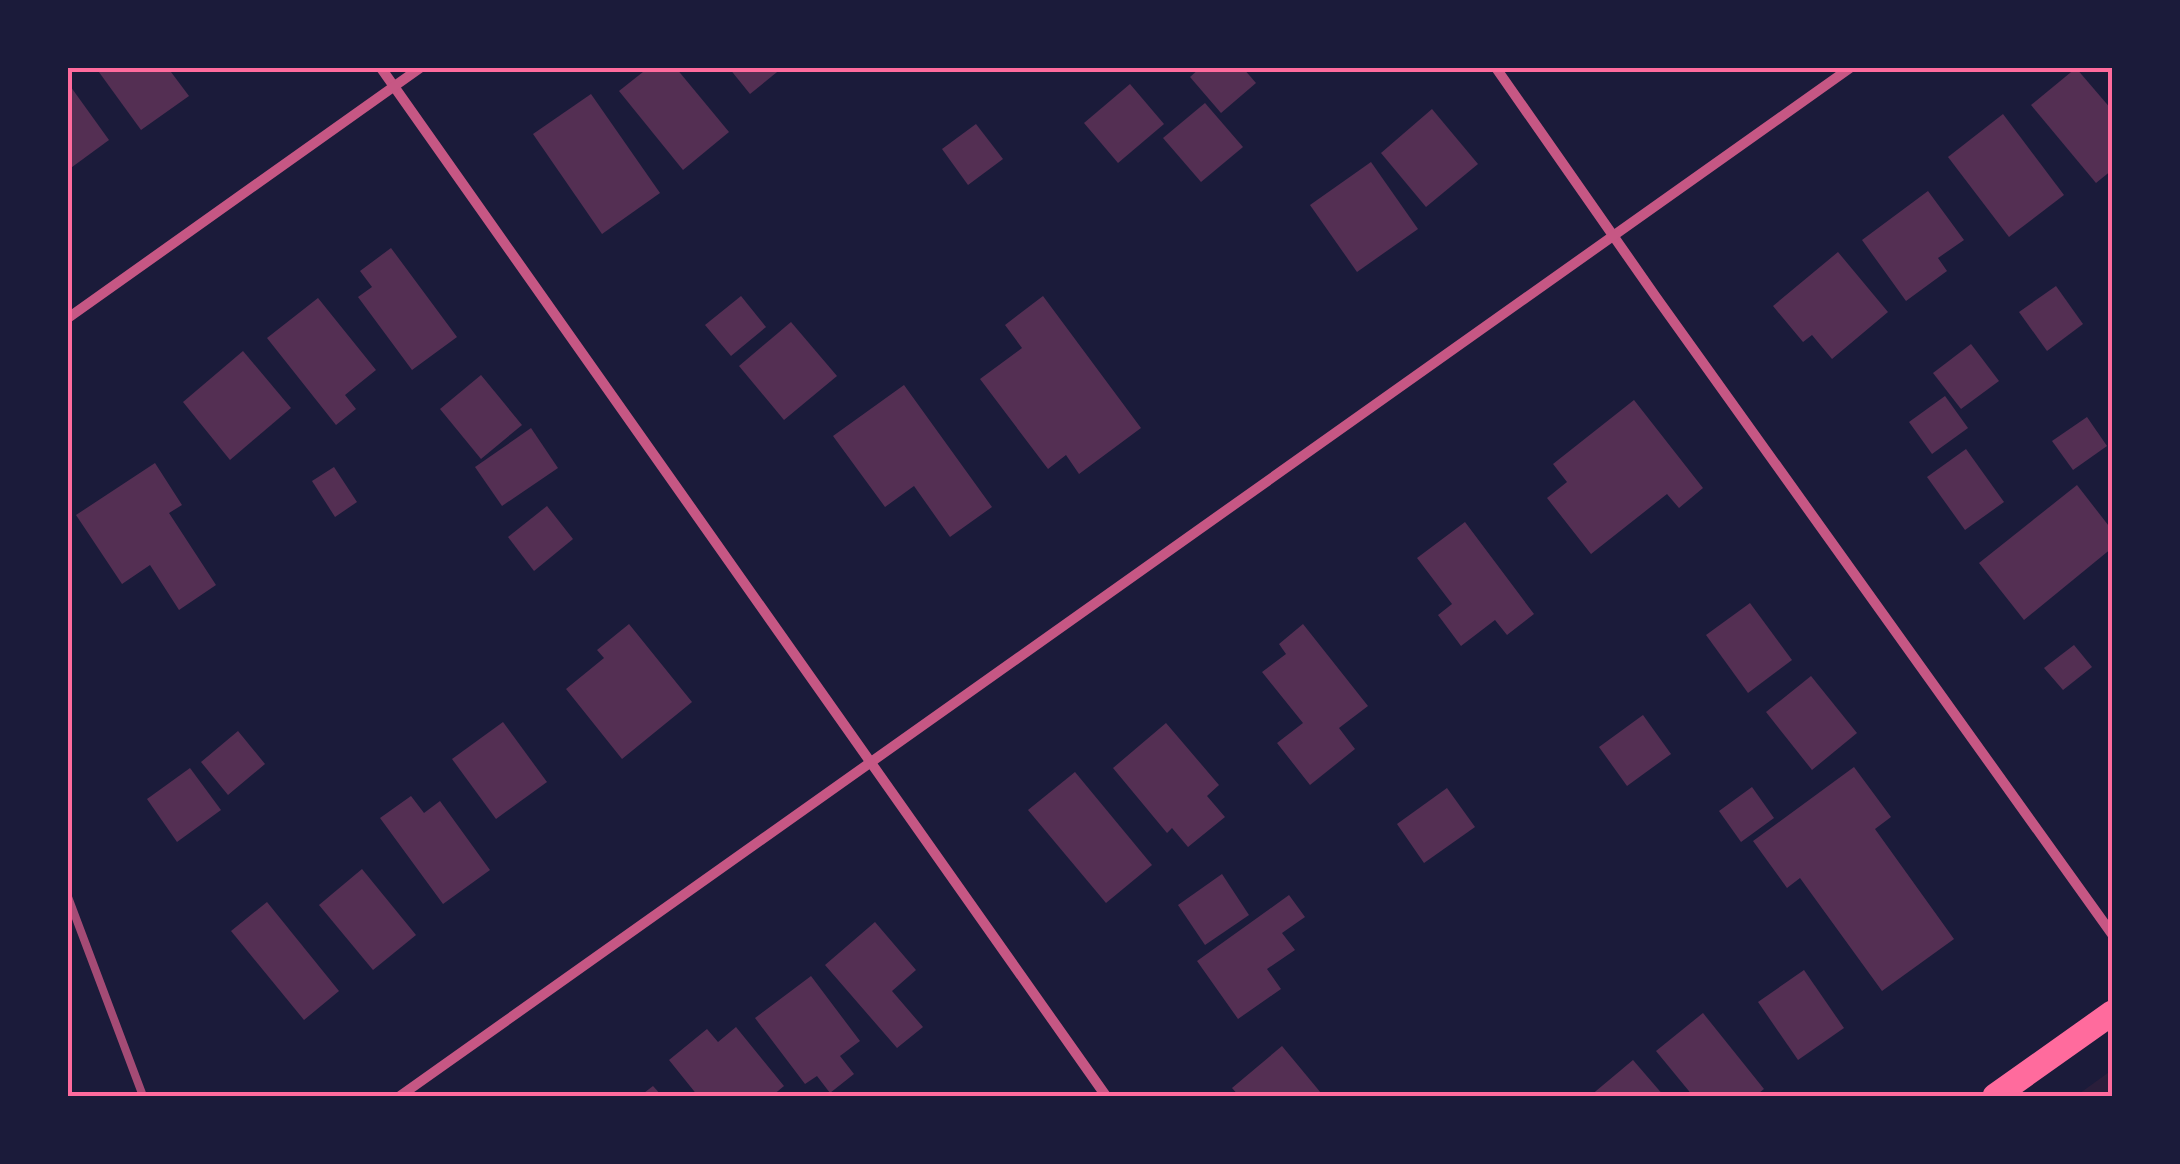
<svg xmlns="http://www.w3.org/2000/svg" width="2180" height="1164" viewBox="0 0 2180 1164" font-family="Ubuntu,sans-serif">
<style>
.green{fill:#2a1e3b}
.building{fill:#542f53}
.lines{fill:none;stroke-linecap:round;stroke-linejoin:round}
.minor{stroke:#c65784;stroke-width:10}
.primary{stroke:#ff6b9d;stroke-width:25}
.rail{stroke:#a44b75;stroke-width:8}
.neatline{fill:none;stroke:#ff6b9d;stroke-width:4}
</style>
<rect width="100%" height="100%" fill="#1b1b3a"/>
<path class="green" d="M 2112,1070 L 2112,1096 L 2075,1096 L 2076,1096 Z"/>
<g class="building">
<path d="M 96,68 L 168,68 L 189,96 L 141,130 Z"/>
<path d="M 648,68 L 676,68 L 729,132 L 683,170 L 619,91 Z"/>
<path d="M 729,68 L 782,68 L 750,94 Z"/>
<path d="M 1200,68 L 1243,68 L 1256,83 L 1221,113 L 1190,77 Z"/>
<path d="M 2076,68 L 2112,110 L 2112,170 L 2096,183 L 2031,105 Z"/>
<path d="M 68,83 L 109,140 L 68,170 Z"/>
<path d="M 1130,84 L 1164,124 L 1118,163 L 1084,123 Z"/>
<path d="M 591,94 L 660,193 L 602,234 L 533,134 Z"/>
<path d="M 1205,103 L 1243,147 L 1201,182 L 1163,138 Z"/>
<path d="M 1432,109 L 1478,164 L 1426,207 L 1381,153 Z"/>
<path d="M 2003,114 L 2064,195 L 2009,237 L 1948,157 Z"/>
<path d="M 976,124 L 1003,159 L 968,185 L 942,149 Z"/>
<path d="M 1371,162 L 1418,229 L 1357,272 L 1310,205 Z"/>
<path d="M 1928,191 L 1964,240 L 1938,258 L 1947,271 L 1906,301 L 1862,240 Z"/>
<path d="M 391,248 L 457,337 L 412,370 L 358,297 L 372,287 L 360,271 Z"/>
<path d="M 1838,252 L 1888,312 L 1832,359 L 1812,335 L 1803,342 L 1773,306 Z"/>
<path d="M 2056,286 L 2083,324 L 2047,351 L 2019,312 Z"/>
<path d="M 741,296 L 766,327 L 731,356 L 705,325 Z"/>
<path d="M 1043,296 L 1141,428 L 1079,474 L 1066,455 L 1048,469 L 980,379 L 1022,348 L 1005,325 Z"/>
<path d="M 318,298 L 376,370 L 345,395 L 356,409 L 336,425 L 267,338 Z"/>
<path d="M 791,322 L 837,376 L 784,420 L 739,366 Z"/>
<path d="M 1971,344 L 1999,381 L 1961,409 L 1933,373 Z"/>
<path d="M 243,351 L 291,408 L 230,460 L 183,402 Z"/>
<path d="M 481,375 L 522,425 L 481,459 L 440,409 Z"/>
<path d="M 904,385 L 992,507 L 950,537 L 914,486 L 885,507 L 833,436 Z"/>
<path d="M 1945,396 L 1968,428 L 1932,454 L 1909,422 Z"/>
<path d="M 1634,400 L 1703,488 L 1679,508 L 1667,494 L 1591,554 L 1547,498 L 1567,482 L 1553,464 Z"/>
<path d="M 2087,417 L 2107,446 L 2073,470 L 2052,441 Z"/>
<path d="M 531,428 L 558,468 L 502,506 L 475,467 Z"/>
<path d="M 1966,449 L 2004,502 L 1965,530 L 1927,477 Z"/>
<path d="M 155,463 L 182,505 L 169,513 L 216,585 L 179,610 L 150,565 L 122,584 L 76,515 Z"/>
<path d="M 334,467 L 357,502 L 335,517 L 312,481 Z"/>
<path d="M 2077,485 L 2112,530 L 2112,548 L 2024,620 L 1979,563 Z"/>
<path d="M 547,506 L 573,539 L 534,571 L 508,537 Z"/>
<path d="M 1465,522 L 1534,614 L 1507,635 L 1495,620 L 1461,646 L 1438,615 L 1452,604 L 1417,558 Z"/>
<path d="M 1750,603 L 1792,660 L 1748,693 L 1706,635 Z"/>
<path d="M 629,624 L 692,702 L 622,759 L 566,689 L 604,658 L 597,650 Z"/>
<path d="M 1303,624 L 1368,706 L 1339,728 L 1355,749 L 1310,785 L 1277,743 L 1303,723 L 1262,672 L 1286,654 L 1279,644 Z"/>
<path d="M 2074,645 L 2092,667 L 2063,690 L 2044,668 Z"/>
<path d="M 1811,676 L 1857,733 L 1812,770 L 1766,712 Z"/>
<path d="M 1643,715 L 1671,754 L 1627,786 L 1599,747 Z"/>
<path d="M 503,722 L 547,782 L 496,819 L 452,759 Z"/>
<path d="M 1166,723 L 1219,785 L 1207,796 L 1225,817 L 1188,847 L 1172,828 L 1167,833 L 1113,768 Z"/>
<path d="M 238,731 L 265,764 L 228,795 L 201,762 Z"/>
<path d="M 1854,767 L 1891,817 L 1875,829 L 1954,939 L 1882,991 L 1800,878 L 1787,888 L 1753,841 Z"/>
<path d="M 190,768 L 221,810 L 177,842 L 147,799 Z"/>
<path d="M 1075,772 L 1152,865 L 1106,903 L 1028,810 Z"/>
<path d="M 1752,787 L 1774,818 L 1741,842 L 1719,811 Z"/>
<path d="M 1447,788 L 1475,827 L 1424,863 L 1397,824 Z"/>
<path d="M 411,796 L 424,813 L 440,801 L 490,870 L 443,904 L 380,818 Z"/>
<path d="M 362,869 L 416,935 L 373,970 L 319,905 Z"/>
<path d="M 1222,874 L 1249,915 L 1205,945 L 1178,905 Z"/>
<path d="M 1289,895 L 1305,917 L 1282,933 L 1295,950 L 1267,969 L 1281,989 L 1238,1019 L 1197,961 Z"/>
<path d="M 267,902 L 339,991 L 304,1020 L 231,931 Z"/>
<path d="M 875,922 L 916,970 L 892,991 L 923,1027 L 897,1048 L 825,965 Z"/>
<path d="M 1804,970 L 1844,1028 L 1798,1060 L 1758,1002 Z"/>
<path d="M 811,976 L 860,1041 L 840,1056 L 854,1074 L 830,1093 L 817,1076 L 805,1084 L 755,1018 Z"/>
<path d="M 1703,1013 L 1764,1089 L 1755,1096 L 1693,1096 L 1656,1051 Z"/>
<path d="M 736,1027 L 784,1086 L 772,1096 L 698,1096 L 669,1060 L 707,1029 L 718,1042 Z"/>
<path d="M 1282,1046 L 1321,1093 L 1317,1096 L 1239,1096 L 1232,1088 Z"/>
<path d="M 1633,1060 L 1664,1096 L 1590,1096 Z"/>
<path d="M 653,1086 L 662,1096 L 640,1096 Z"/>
</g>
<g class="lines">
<g class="minor">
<path d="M 381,68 L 1106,1096"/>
<path d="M 1496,68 L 1656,297 L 2112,934"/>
<path d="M 68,318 L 420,68"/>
<path d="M 400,1096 L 1850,68"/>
</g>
<path class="primary" d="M 1995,1096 L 2112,1013"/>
<path class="rail" d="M 68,897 L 143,1096"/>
</g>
<rect width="2180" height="1164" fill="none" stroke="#1b1b3a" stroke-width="140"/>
<rect x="70" y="70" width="2040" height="1024" class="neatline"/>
</svg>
